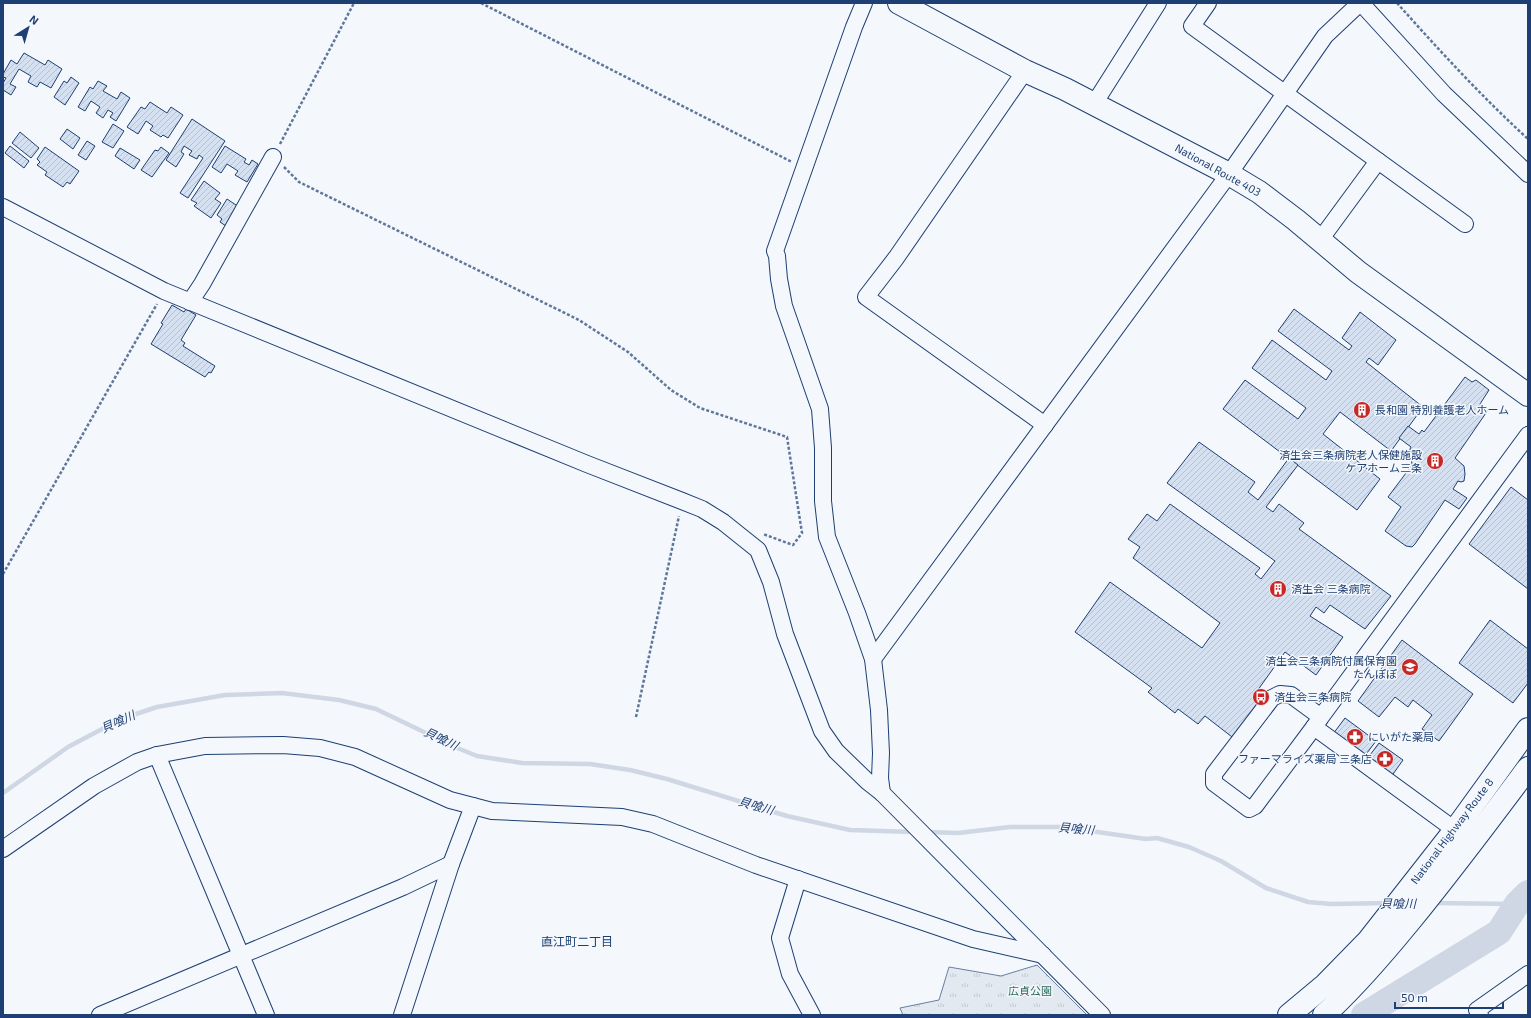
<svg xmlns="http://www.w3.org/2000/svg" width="1531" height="1018" viewBox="0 0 1531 1018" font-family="'Exo 2','Noto Sans JP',sans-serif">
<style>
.park{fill:url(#park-tufts);stroke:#687fa3}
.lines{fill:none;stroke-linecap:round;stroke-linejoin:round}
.stream{stroke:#cfd7e4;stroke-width:4.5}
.river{stroke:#cfd7e4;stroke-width:26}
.building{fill:url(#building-hatch);stroke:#1d3f73}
.minor-casing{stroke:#1d3f73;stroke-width:18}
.highway-casing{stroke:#1d3f73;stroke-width:24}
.path{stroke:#5e769c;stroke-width:2.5;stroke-dasharray:3 2;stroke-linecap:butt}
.minor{stroke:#f4f7fb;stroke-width:16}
.highway{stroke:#f4f7fb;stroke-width:22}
.labels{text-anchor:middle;stroke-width:3;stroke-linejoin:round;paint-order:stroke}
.street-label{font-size:11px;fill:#1d3f73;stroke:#f4f7fb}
.poi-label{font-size:11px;fill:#1d3f73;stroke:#f4f7fb;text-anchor:start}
.park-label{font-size:11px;fill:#2c6c60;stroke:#f4f7fb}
.water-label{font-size:12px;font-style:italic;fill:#1d3f73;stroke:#f4f7fb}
.neighbourhood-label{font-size:12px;fill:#1d3f73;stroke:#f4f7fb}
</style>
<defs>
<pattern id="park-tufts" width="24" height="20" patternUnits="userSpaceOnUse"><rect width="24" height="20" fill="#e3e9f0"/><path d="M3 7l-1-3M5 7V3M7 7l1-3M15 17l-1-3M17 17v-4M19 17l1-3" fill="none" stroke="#c2c9d1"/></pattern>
<pattern id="building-hatch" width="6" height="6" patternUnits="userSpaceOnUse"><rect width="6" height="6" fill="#d5e0f0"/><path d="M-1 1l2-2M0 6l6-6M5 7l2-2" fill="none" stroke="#b6c1d1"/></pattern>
</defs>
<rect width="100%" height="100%" fill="#f4f7fb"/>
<path class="park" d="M 1037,965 L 1087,1015 L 903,1015 L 900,1008 L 939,1000 L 949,967 L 1001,976 Z"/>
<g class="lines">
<g class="stream">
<path d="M 3,793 L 68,747 L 121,719 L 157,707 L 225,695 L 282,693 L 339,700 L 376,709 L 455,747 L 477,756 L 522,763 L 590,764 L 630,770 L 667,779 L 787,816 L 850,830 L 914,832"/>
<path d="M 927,832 L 958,833 L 1010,827 L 1063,827 L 1146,839 L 1157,838 L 1189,847 L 1221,861 L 1266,888 L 1308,902 L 1331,904 L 1389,903"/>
<path d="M 1432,903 L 1517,904"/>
</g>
<path class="river" d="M 1364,1015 L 1499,932 L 1517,904 L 1528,893"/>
</g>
<g class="building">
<path d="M 24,53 L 45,65 L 48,60 L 62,69 L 51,88 L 40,82 L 37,87 L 28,82 L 31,76 L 19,69 L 10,84 L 16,87 L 11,95 L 3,90 L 3,83 L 6,78 L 3,77 L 3,74 L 11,60 L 17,64 Z"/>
<path d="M 71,77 L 79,83 L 65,105 L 54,97 L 64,81 L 67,83 Z"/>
<path d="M 98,81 L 107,86 L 103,91 L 117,99 L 121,92 L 130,98 L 116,121 L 110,117 L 113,113 L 108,110 L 103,118 L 96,113 L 100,107 L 91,101 L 85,111 L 78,107 L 90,87 L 93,89 Z"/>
<path d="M 150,102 L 167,113 L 171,107 L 183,115 L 168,138 L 163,135 L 161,137 L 150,130 L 153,126 L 146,121 L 138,134 L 127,127 L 141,107 L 145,109 Z"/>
<path d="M 192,119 L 225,141 L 188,198 L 180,193 L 203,158 L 199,155 L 197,159 L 189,155 L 192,151 L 184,146 L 181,152 L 184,154 L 176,167 L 166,160 Z"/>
<path d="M 113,124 L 124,131 L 113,148 L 102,142 Z"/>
<path d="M 67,129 L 80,138 L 73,149 L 60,139 Z"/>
<path d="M 20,132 L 39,148 L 31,158 L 12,143 Z"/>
<path d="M 87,141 L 95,146 L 86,160 L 78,155 Z"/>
<path d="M 10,146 L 29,161 L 24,168 L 5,153 Z"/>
<path d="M 225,146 L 246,159 L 244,162 L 249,165 L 252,160 L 258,164 L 247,182 L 235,175 L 238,171 L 227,164 L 221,173 L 212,167 Z"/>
<path d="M 45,147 L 79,171 L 70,184 L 67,182 L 63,187 L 45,175 L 47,172 L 37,165 L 40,162 L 37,159 Z"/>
<path d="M 161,147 L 169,153 L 152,177 L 141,170 L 155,150 L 158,151 Z"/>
<path d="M 120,148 L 140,160 L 134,169 L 115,156 Z"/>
<path d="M 204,181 L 220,193 L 215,199 L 221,203 L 211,218 L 194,206 L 197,203 L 191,200 Z"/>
<path d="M 227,199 L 242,209 L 229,228 L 220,222 L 222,219 L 217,215 Z"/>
<path d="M 172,305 L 184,312 L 186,309 L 196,315 L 181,340 L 185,343 L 183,346 L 215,366 L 211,373 L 209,372 L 205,377 L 151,344 L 163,324 L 161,323 Z"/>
<path d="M 1294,309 L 1349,350 L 1352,346 L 1342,338 L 1360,312 L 1396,340 L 1378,365 L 1369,358 L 1366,362 L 1423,407 L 1391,451 L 1340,412 L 1323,434 L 1380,479 L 1357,510 L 1223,409 L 1245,380 L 1298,419 L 1306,408 L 1252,368 L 1272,340 L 1326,380 L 1332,371 L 1278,331 Z"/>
<path d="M 1465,377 L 1472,382 L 1476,380 L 1489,390 L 1480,404 L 1488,410 L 1455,458 L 1464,466 L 1465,474 L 1464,481 L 1461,482 L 1458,481 L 1453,489 L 1467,498 L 1459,509 L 1445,500 L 1415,544 L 1412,547 L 1406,546 L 1385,531 L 1401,507 L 1388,497 L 1412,465 L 1410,449 L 1411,447 L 1399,438 L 1408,426 L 1419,434 L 1422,430 L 1424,432 Z"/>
<path d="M 1199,442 L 1255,482 L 1248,492 L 1258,500 L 1289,458 L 1298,465 L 1266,507 L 1273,512 L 1279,504 L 1304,523 L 1299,529 L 1391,596 L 1365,629 L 1330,605 L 1324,613 L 1316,607 L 1310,616 L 1343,637 L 1316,675 L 1285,652 L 1255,694 L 1274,709 L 1245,747 L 1205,716 L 1198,724 L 1178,709 L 1175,713 L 1148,692 L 1152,688 L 1075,632 L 1110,582 L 1202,648 L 1220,623 L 1133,558 L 1140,547 L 1128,539 L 1147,514 L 1157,521 L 1170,504 L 1260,568 L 1255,574 L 1261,579 L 1275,561 L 1167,483 Z"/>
<path d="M 1511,487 L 1528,500 L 1528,589 L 1469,544 Z"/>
<path d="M 1490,620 L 1528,649 L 1528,683 L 1513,703 L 1459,663 Z"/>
<path d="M 1402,640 L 1473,694 L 1439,741 L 1422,729 L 1432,715 L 1413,700 L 1408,707 L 1395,697 L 1379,717 L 1358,701 Z"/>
<path d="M 1345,718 L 1376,741 L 1364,757 L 1333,734 Z"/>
<path d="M 1379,743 L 1403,760 L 1391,777 L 1367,759 Z"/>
</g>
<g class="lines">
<g class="minor-casing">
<g id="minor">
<path d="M 864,3 L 854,27 L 775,251 L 777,256 L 779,279 L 784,306 L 820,409 L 823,448 L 823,501 L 827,537 L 857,613 L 873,659 L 879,710 L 881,753 L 880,778 L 882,793"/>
<path d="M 1208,3 L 1192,26 L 1465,224"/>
<path d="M 1361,3 L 1444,94 L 1528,174"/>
<path d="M 1025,71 L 896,258 L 866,297 L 1045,425"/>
<path d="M 1094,104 L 1158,3"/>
<path d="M 3,207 L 164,291 L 587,464 L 682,501 L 702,509 L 723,522 L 758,550 L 771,582 L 785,634 L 822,731 L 836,751 L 868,782 L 882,793 L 1102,1015"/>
<path d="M 1320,240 L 1378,161"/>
<path d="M 190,302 L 202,284 L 273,157"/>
<path d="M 873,659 L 1229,174 L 1325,36 L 1360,3"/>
<path d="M 1321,717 L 1291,695 L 1280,694 L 1272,698 L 1214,774 L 1214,783 L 1249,809 L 1255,806 L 1314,727 L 1321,717 L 1528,435"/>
<path d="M 1314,727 L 1455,830"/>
<path d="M 157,755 L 266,1015"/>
<path d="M 3,849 L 94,786 L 137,762 L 157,755 L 205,746 L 283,745 L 320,748 L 355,757 L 450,800 L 492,811 L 622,817 L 653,824 L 756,865 L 973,939 L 1043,955"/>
<path d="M 798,879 L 780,938 L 790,974 L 812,1015"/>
<path d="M 100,1015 L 403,887 L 451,864"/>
<path d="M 402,1015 L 451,864 L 473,806"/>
<path d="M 1480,1015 L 1477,1010 L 1528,974"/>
</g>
</g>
<g class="highway-casing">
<g id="highway">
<path d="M 899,3 L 1025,71 L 1065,89 L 1229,174 L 1259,192 L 1296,220 L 1358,272 L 1528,395"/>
<path d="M 1289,1015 L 1325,985 L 1368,941 L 1455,830 L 1528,729"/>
<path d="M 1324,1015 C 1355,987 1383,954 1410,921 C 1451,871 1489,820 1528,768"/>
</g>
</g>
<g class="path">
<path d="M 481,3 L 792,162"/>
<path d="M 1397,3 C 1439,50 1481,96 1528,139"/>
<path d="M 280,144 L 354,3"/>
<path d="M 284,167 L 299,182 L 579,320 L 628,352 L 671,390 L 700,408 L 787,437 L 802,533 L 793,545 L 763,534"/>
<path d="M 3,574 L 157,304"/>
<path d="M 636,717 L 679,516"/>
</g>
<use href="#minor" class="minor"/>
<use href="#highway" class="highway"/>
</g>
<defs>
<g id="building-disc" transform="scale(0.9)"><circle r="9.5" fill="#c62828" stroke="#f4f7fb"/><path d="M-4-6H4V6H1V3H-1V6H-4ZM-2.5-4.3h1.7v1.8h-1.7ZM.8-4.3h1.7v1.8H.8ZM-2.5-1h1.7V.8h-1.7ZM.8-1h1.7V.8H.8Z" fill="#fff"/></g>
<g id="school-disc" transform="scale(0.9)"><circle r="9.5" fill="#c62828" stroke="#f4f7fb"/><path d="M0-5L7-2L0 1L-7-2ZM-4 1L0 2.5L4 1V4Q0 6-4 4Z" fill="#fff"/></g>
<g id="bus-disc" transform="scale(0.9)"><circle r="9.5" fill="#c62828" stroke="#f4f7fb"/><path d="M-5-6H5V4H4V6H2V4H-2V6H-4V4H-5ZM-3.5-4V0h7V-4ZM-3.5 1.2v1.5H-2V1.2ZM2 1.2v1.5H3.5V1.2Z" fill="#fff"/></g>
<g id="pharmacy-disc" transform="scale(0.9)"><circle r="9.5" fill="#c62828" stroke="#f4f7fb"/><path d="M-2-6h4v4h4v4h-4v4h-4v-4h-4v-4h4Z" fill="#fff"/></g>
</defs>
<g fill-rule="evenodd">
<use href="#building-disc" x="1362" y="410"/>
<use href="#building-disc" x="1435" y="461"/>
<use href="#building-disc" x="1278" y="589"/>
<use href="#school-disc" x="1410" y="667"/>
<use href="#bus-disc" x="1261" y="697"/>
<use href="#pharmacy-disc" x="1355" y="737"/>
<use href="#pharmacy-disc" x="1385" y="759"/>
</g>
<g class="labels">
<g class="street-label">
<text transform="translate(1218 170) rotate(29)" y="4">National Route 403</text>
<text transform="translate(1452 831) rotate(-53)" y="4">National Highway Route 8</text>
</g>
<g class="poi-label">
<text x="1375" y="414">長和園 特別養護老人ホーム</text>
<text x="1422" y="459" text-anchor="end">済生会三条病院老人保健施設<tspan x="1422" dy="13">ケアホーム三条</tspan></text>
<text x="1291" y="593">済生会 三条病院</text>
<text x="1397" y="665" text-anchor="end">済生会三条病院付属保育園<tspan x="1397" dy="13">たんぽぽ</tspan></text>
<text x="1274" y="701">済生会三条病院</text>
<text x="1368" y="741">にいがた薬局</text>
<text x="1372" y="763" text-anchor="end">ファーマライズ薬局 三条店</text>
</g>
<g class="park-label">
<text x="1030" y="995">広貞公園</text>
</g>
<g class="water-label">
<text transform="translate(118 722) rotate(-24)" y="4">貝喰川</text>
<text transform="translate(441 739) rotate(25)" y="4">貝喰川</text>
<text transform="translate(756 806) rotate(16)" y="4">貝喰川</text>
<text transform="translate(1076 829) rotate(5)" y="4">貝喰川</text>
<text x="1398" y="908">貝喰川</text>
</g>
<g class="neighbourhood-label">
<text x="577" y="946">直江町二丁目</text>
</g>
</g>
<rect width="1531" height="1018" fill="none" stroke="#1d3f73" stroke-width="8"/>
<g transform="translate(28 28) rotate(37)" stroke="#f4f7fb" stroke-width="3" paint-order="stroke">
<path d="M0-3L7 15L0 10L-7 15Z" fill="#1d3f73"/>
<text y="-6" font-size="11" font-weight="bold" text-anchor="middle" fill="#1d3f73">N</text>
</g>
<path d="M1395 1002v6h108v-6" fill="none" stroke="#1d3f73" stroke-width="2"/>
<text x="1401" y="1002" font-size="12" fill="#1d3f73" stroke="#f4f7fb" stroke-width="3" paint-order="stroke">50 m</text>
</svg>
